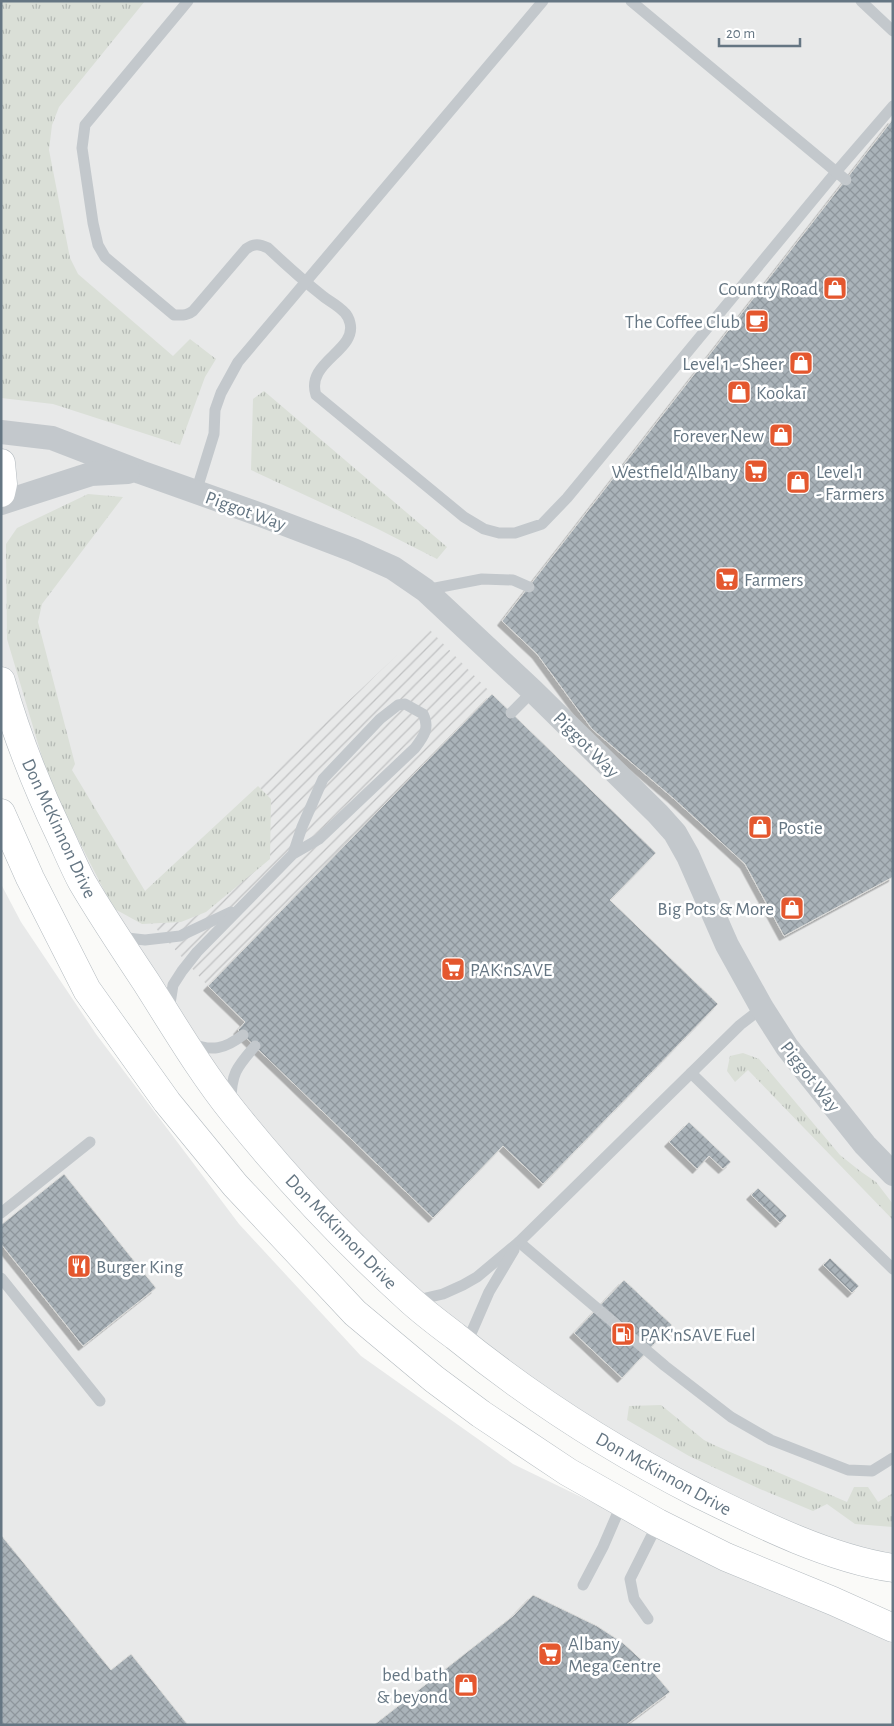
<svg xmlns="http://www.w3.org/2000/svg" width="894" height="1726" viewBox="0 0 894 1726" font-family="'Alegreya Sans',sans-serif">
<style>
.built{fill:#e8e9e9}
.industrial{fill:url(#industrial-furrows)}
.grass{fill:url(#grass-tufts)}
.building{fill:url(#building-cross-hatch);stroke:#dcdcda;filter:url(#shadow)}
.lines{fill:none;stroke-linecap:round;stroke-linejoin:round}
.secondary-casing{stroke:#b3babf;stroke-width:29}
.lane{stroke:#c3c8cc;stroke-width:11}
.street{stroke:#c3c8cc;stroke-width:24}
.secondary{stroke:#fff;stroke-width:28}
.labels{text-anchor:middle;stroke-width:5;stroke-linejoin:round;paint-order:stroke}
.poi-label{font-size:19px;fill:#657683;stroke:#fff;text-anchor:start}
.street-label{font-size:19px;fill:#657683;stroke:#fff}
</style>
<defs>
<pattern id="industrial-furrows" width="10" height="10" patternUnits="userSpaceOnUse" patternTransform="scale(1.25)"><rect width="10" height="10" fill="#e8e9e9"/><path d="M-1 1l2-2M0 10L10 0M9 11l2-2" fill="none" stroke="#c0c1c2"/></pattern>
<pattern id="grass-tufts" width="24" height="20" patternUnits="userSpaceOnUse" patternTransform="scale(1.25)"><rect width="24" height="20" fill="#dadfd7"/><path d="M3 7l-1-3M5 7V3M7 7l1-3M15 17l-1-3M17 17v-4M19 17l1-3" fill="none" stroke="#b4b9b4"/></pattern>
<pattern id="building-cross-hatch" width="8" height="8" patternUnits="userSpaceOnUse" patternTransform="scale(1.25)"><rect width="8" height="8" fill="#aab3b9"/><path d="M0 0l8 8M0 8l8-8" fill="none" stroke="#8e969c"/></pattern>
<filter id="shadow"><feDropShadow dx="-4.5" dy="4.5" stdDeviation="0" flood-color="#0004"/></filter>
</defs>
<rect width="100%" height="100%" fill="#fafaf8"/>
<g class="built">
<path d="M 1,1 L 893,1 L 893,1568 L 594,1435 L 318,1211 L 117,937 L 1,681 Z"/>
<path d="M 1,884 L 21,922 L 96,1034 L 239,1224 L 361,1356 L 513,1464 L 726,1567 L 893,1644 L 893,1725 L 1,1725 Z"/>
</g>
<path class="industrial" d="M 427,627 L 492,694 L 208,986 L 151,923 L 181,922 L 271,799 L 258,786 Z"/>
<g class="grass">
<path d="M 1,1 L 145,1 L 59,107 L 52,125 L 49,150 L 70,258 L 78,274 L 173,356 L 190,339 L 216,359 L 205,377 L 180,445 L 53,404 L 1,398 Z"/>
<path d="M 264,391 L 447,547 L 437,559 L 376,528 L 251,470 L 253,399 Z"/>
<path d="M 88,494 L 123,497 L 42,604 L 38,622 L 75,764 L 72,770 L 145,891 L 258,786 L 271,799 L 270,859 L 206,912 L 181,922 L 142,924 L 113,908 L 50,784 L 7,639 L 6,544 L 17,528 Z"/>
<path d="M 743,1053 L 759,1059 L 840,1155 L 860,1171 L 876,1182 L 893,1204 L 893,1220 L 748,1070 L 735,1082 L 727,1071 L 730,1056 Z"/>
<path d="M 661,1405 L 704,1440 L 714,1445 L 847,1502 L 854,1487 L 868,1487 L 878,1502 L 893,1493 L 893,1527 L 855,1524 L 827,1504 L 813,1511 L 760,1489 L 689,1456 L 627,1420 L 629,1406 Z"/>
</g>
<g class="building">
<path d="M 893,119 L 893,877 L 784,936 L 745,864 L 673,798 L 592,729 L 537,654 L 502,621 Z"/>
<path d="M 492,694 L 656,853 L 610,900 L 718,1004 L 543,1184 L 503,1146 L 433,1218 L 238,1030 L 245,1022 L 208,986 Z"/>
<path d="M 689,1122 L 731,1162 L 723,1169 L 709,1156 L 697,1169 L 669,1142 Z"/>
<path d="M 64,1174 L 156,1288 L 83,1346 L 1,1244 L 1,1225 Z"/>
<path d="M 758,1188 L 787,1216 L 780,1223 L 751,1195 Z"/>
<path d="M 830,1258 L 859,1286 L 852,1293 L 823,1265 Z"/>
<path d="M 624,1280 L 672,1325 L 622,1378 L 574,1333 Z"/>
<path d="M 1,1535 L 111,1670 L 131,1654 L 188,1725 L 1,1725 Z"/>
<path d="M 533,1595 L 597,1626 L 623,1643 L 647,1665 L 670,1692 L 626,1725 L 374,1725 L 513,1616 Z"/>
</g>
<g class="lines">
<g class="secondary-casing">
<g id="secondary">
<path d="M 1,463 L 3,484 L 1,493"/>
<path d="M 1,681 C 16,734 36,785 60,835 C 67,850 74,867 82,882 C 102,916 124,949 146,982 C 174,1026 201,1072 234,1113 C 287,1179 346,1242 409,1299 C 423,1312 439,1324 455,1336 C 530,1397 611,1449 697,1493 C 756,1522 827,1558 893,1568"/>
<path d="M 1,813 L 30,878 L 87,990 L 167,1102 L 235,1185 L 355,1313 L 434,1379 L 481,1414 L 568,1472 L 658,1523 L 726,1557 L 833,1601 L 893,1628"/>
</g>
</g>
<g class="lane">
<path d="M 188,1 L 85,125 L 82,148 L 93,223 L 98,245 L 105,257 L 174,315 C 182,315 187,316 193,311 L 246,249 C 254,243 260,244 268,248 C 286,265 305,282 324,297 C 331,302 339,306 345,313 C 348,316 349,319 350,323 C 357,351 305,362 316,395 L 464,517 L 484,529 L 499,533 L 515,533 L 542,524 L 567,498 L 836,172 L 893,106"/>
<path d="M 631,1 L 846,180"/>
<path d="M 861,1 L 893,31"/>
<path d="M 196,492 L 214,434 L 215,410 L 221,393 L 238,362 L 543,1"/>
<path d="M 425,590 L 482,579 L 513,580 L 529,587"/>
<path d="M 511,713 L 533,691"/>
<path d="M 118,937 L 145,940 L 180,936 L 231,912"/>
<path d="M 169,1010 L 173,985 L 182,971 L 197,952 L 293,854 L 319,839 L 415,748 C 424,736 430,728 423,714 L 405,704 L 398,705 L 380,719 L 323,779 L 302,827 L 293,854"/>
<path d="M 190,1043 C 212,1052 225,1049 243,1035"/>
<path d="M 691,1073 L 893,1269"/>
<path d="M 231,1102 C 231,1073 237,1067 255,1046"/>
<path d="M 1,1213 L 90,1142"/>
<path d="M 519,1242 L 665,1366 L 731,1417 L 771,1440 L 848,1470 L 872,1471 L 893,1458"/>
<path d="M 1,1278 L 100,1401"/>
<path d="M 413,1301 L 443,1294 L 463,1285 L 477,1277 L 519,1242 L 740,1025 L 762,1008"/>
<path d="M 466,1345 L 489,1292 L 514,1250"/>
<path d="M 583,1585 L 603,1547 L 622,1503"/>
<path d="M 648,1619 L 634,1599 L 630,1579 L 658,1523"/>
</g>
<g class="street">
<path d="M 1,432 L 52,438 L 140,472 L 261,515 L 353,550 L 393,568 L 425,590 L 533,691 L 658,814 L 675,833 L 688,856 L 727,945 L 762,1008 L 787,1047 L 865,1145 L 893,1174"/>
<path d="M 1,503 L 91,474 L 128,472"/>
</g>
<use href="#secondary" class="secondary"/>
</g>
<defs>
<g id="shop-square" transform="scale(1.25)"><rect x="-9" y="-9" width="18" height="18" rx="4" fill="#e4572e" stroke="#fff"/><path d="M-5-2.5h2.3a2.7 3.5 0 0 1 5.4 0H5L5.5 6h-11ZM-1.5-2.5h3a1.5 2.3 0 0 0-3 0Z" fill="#fff"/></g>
<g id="cafe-square" transform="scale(1.25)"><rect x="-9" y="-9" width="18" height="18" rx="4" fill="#e4572e" stroke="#fff"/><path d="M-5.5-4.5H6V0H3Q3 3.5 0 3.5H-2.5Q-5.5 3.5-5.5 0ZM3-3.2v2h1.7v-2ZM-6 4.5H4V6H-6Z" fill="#fff"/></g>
<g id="supermarket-square" transform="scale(1.25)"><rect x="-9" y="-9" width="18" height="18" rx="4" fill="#e4572e" stroke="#fff"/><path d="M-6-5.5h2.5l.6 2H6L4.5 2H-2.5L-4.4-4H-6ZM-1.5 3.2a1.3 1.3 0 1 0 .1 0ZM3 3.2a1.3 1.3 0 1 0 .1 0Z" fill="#fff"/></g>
<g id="restaurant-square" transform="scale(1.25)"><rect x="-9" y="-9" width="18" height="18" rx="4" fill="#e4572e" stroke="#fff"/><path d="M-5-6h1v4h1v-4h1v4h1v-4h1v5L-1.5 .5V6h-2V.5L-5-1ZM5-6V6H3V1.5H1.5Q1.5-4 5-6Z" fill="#fff"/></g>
<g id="fuel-square" transform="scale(1.25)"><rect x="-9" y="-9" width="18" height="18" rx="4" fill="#e4572e" stroke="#fff"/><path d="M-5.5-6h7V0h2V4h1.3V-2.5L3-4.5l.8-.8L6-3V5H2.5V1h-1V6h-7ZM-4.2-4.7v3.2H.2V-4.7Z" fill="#fff"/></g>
</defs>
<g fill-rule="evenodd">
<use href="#shop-square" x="835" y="288"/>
<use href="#cafe-square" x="757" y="321"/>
<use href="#shop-square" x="801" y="363"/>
<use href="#shop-square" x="739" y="392"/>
<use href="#shop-square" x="781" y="435"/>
<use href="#supermarket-square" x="756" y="471"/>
<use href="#shop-square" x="798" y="482"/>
<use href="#supermarket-square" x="727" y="579"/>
<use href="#shop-square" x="760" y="827"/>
<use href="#shop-square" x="792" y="908"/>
<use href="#supermarket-square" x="453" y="969"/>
<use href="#restaurant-square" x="79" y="1266"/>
<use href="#fuel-square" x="623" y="1334"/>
<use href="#supermarket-square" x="550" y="1654"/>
<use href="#shop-square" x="466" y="1685"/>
</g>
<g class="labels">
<g class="poi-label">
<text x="818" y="295" text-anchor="end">Country Road</text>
<text x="740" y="328" text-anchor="end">The Coffee Club</text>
<text x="784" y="370" text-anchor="end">Level 1 - Sheer</text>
<text x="756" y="399">Kookaï</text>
<text x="764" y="442" text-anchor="end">Forever New</text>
<text x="738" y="478" text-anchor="end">Westfield Albany</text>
<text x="816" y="478">Level 1<tspan x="816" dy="22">- Farmers</tspan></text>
<text x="744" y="586">Farmers</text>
<text x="778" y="834">Postie</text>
<text x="774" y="915" text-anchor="end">Big Pots &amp; More</text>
<text x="470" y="976">PAK'nSAVE</text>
<text x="96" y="1273">Burger King</text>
<text x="640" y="1341">PAK'nSAVE Fuel</text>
<text x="568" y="1650">Albany<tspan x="568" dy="22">Mega Centre</tspan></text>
<text x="448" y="1681" text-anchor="end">bed bath<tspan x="448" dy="22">&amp; beyond</tspan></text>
</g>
<g class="street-label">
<text transform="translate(246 510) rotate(20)" y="7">Piggot Way</text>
<text transform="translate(587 744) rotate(45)" y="7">Piggot Way</text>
<text transform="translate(60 828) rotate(65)" y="7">Don McKinnon Drive</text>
<text transform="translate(811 1076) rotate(52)" y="7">Piggot Way</text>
<text transform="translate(342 1231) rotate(46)" y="7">Don McKinnon Drive</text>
<text transform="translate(664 1473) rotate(29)" y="7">Don McKinnon Drive</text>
</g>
</g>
<rect width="894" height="1726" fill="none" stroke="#657683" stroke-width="5"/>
<path d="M719 38v8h81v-8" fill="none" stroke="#657683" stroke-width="2.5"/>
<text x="726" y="38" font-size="15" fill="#657683" stroke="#ffffff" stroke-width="4" paint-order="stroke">20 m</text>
</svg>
